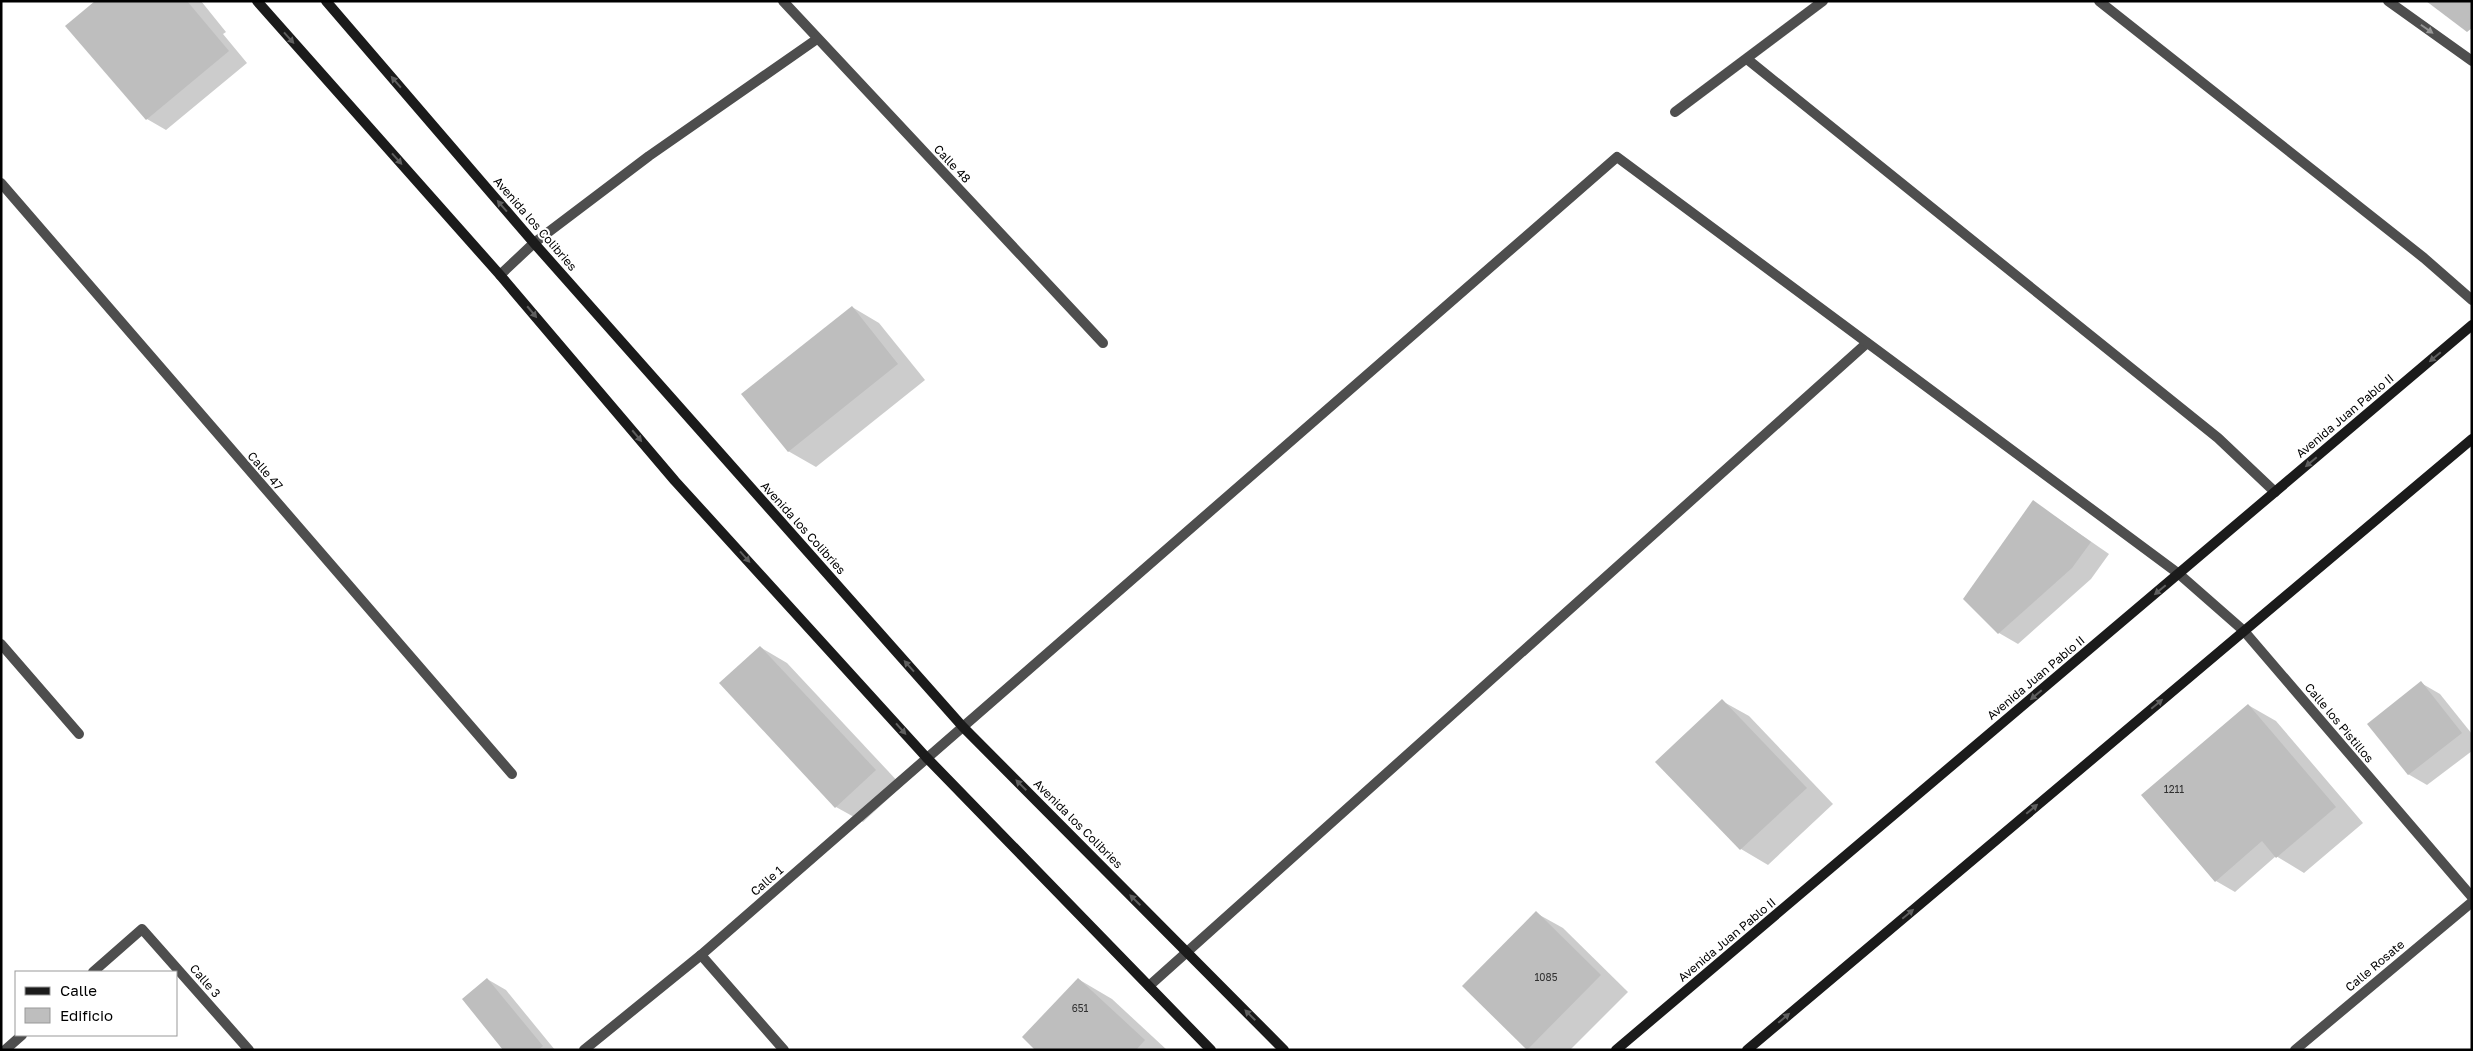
<svg xmlns="http://www.w3.org/2000/svg" width="2473" height="1051" viewBox="0 0 2473 1051" font-family="'Golos Text',sans-serif">
<style>
.shadow{fill:#0003}
.building{fill:#bebebe}
.lines{fill:none;stroke-linecap:round;stroke-linejoin:round}
.lane{stroke:#4e4e4e;stroke-width:10}
.street{stroke:#4e4e4e;stroke-width:10}
.secondary{stroke:#1b1b1b;stroke-width:10}
.oneway{fill:#959595}
.oneway2{fill:#5f5f5f}
.labels{text-anchor:middle;stroke-width:4;stroke-linejoin:round;paint-order:stroke}
.number-label{font-size:10px;fill:#303030}
.street-label{font-size:12px;fill:#000;stroke:#fff}
</style>
<rect width="100%" height="100%" fill="#fff"/>
<g class="shadow">
<path d="M 97,1 L 201,1 L 226,32 L 223,34 L 247,63 L 166,130 L 147,119 Z"/>
<path d="M 852,307 L 879,323 L 925,380 L 816,467 L 788,451 Z"/>
<path d="M 2034,502 L 2109,554 L 2091,579 L 2018,644 L 1999,633 Z"/>
<path d="M 760,647 L 787,663 L 902,786 L 863,822 L 836,807 Z"/>
<path d="M 2421,683 L 2440,694 L 2472,734 L 2472,751 L 2427,785 L 2408,774 Z"/>
<path d="M 1722,701 L 1749,716 L 1833,804 L 1768,865 L 1741,849 Z"/>
<path d="M 2248,705 L 2276,721 L 2363,823 L 2304,873 L 2276,856 L 2235,892 L 2216,881 Z"/>
<path d="M 1536,913 L 1563,928 L 1628,992 L 1570,1050 L 1528,1049 Z"/>
<path d="M 487,979 L 506,990 L 555,1050 L 505,1050 Z"/>
<path d="M 1078,979 L 1112,999 L 1167,1050 L 1037,1050 Z"/>
</g>
<g class="building">
<path d="M 95,1 L 187,1 L 229,51 L 146,120 L 65,26 Z"/>
<path d="M 2426,1 L 2472,1 L 2472,28 L 2467,32 Z"/>
<path d="M 852,306 L 898,364 L 788,452 L 741,394 Z"/>
<path d="M 2033,500 L 2091,542 L 2072,568 L 1998,634 L 1963,599 Z"/>
<path d="M 760,646 L 876,770 L 835,808 L 719,683 Z"/>
<path d="M 2421,681 L 2462,733 L 2408,775 L 2367,724 Z"/>
<path d="M 1722,699 L 1807,788 L 1740,850 L 1655,762 Z"/>
<path d="M 2248,704 L 2336,807 L 2276,858 L 2262,841 L 2215,882 L 2141,795 Z"/>
<path d="M 1536,911 L 1601,975 L 1527,1050 L 1462,986 Z"/>
<path d="M 487,978 L 543,1046 L 538,1050 L 503,1050 L 462,999 Z"/>
<path d="M 1078,978 L 1145,1040 L 1136,1050 L 1035,1050 L 1022,1037 Z"/>
</g>
<g class="lines">
<g class="lane">
<path d="M 2099,1 L 2424,258 L 2472,300"/>
<path d="M 2388,1 L 2472,61"/>
<path d="M 1747,59 L 2218,438 L 2275,492"/>
<path d="M 1675,112 L 1823,1"/>
</g>
<g class="street">
<path d="M 783,1 L 1103,343"/>
<path d="M 1,183 L 512,774"/>
<path d="M 500,275 L 534,243 L 649,156 L 817,39"/>
<path d="M 1,644 L 79,734"/>
<path d="M 701,955 L 784,1050"/>
<path d="M 93,972 L 142,929 L 249,1050"/>
<path d="M 1149,986 L 1867,343"/>
<path d="M 5,1050 L 22,1035"/>
<path d="M 584,1050 L 701,955 L 1617,157 L 2179,574 L 2244,631 L 2472,897"/>
<path d="M 2295,1050 L 2472,902"/>
</g>
<g class="secondary">
<path d="M 257,1 L 500,275 L 675,481 L 926,757 L 1211,1050"/>
<path d="M 326,1 L 534,243 L 963,727 L 1284,1050"/>
<path d="M 1616,1050 L 2472,325"/>
<path d="M 1747,1050 L 2472,439"/>
</g>
</g>
<defs><path id="oneway-solid" d="M-6-.8H1V-3.2L6.5 0L1 3.2V.8H-6Z" transform="scale(1.25)"/></defs>
<use class="oneway" href="#oneway-solid" transform="translate(2427 29) rotate(35)"/>
<g class="oneway2">
<use href="#oneway-solid" transform="translate(289 38) rotate(48)"/>
<use href="#oneway-solid" transform="translate(396 82) rotate(-131)"/>
<use href="#oneway-solid" transform="translate(397 159) rotate(48)"/>
<use href="#oneway-solid" transform="translate(502 206) rotate(-131)"/>
<use href="#oneway-solid" transform="translate(532 312) rotate(50)"/>
<use href="#oneway-solid" transform="translate(2435 357) rotate(140)"/>
<use href="#oneway-solid" transform="translate(637 436) rotate(50)"/>
<use href="#oneway-solid" transform="translate(2311 462) rotate(140)"/>
<use href="#oneway-solid" transform="translate(745 557) rotate(48)"/>
<use href="#oneway-solid" transform="translate(2160 590) rotate(140)"/>
<use href="#oneway-solid" transform="translate(909 666) rotate(-132)"/>
<use href="#oneway-solid" transform="translate(2036 695) rotate(140)"/>
<use href="#oneway-solid" transform="translate(2157 704) rotate(-40)"/>
<use href="#oneway-solid" transform="translate(901 729) rotate(48)"/>
<use href="#oneway-solid" transform="translate(1021 785) rotate(-135)"/>
<use href="#oneway-solid" transform="translate(2032 809) rotate(-40)"/>
<use href="#oneway-solid" transform="translate(1135 900) rotate(-135)"/>
<use href="#oneway-solid" transform="translate(1908 914) rotate(-40)"/>
<use href="#oneway-solid" transform="translate(1250 1015) rotate(-135)"/>
<use href="#oneway-solid" transform="translate(1784 1018) rotate(-40)"/>
</g>
<g class="labels">
<g class="number-label">
<text x="2174" y="793">1211</text>
<text x="1546" y="981">1085</text>
<text x="1080" y="1012">651</text>
</g>
<g class="street-label">
<text transform="translate(952 164) rotate(47)" y="4">Calle 48</text>
<text transform="translate(535 224) rotate(49)" y="4">Avenida los Colibries</text>
<text transform="translate(2345 416) rotate(-40)" y="4">Avenida Juan Pablo II</text>
<text transform="translate(265 471) rotate(49)" y="4">Calle 47</text>
<text transform="translate(803 528) rotate(48)" y="4">Avenida los Colibries</text>
<text transform="translate(2036 678) rotate(-40)" y="4">Avenida Juan Pablo II</text>
<text transform="translate(2339 723) rotate(50)" y="4">Calle los Pistillos</text>
<text transform="translate(1078 824) rotate(45)" y="4">Avenida los Colibries</text>
<text transform="translate(767 881) rotate(-41)" y="4">Calle 1</text>
<text transform="translate(1727 940) rotate(-40)" y="4">Avenida Juan Pablo II</text>
<text transform="translate(2375 966) rotate(-40)" y="4">Calle Rosate</text>
<text transform="translate(205 981) rotate(49)" y="4">Calle 3</text>
</g>
</g>
<rect width="2473" height="1051" fill="none" stroke="#000000" stroke-width="5"/>
<rect x="15" y="971" width="162" height="65" fill="#ffffff" stroke="#999999"/>
<rect x="25" y="987" width="25" height="8" fill="#1b1b1b" stroke="#999999"/>
<text x="60" y="996" font-size="15" fill="#000000">Calle</text>
<rect x="25" y="1008" width="25" height="15" fill="#bebebe" stroke="#999999"/>
<text x="60" y="1021" font-size="15" fill="#000000">Edificio</text>
</svg>
